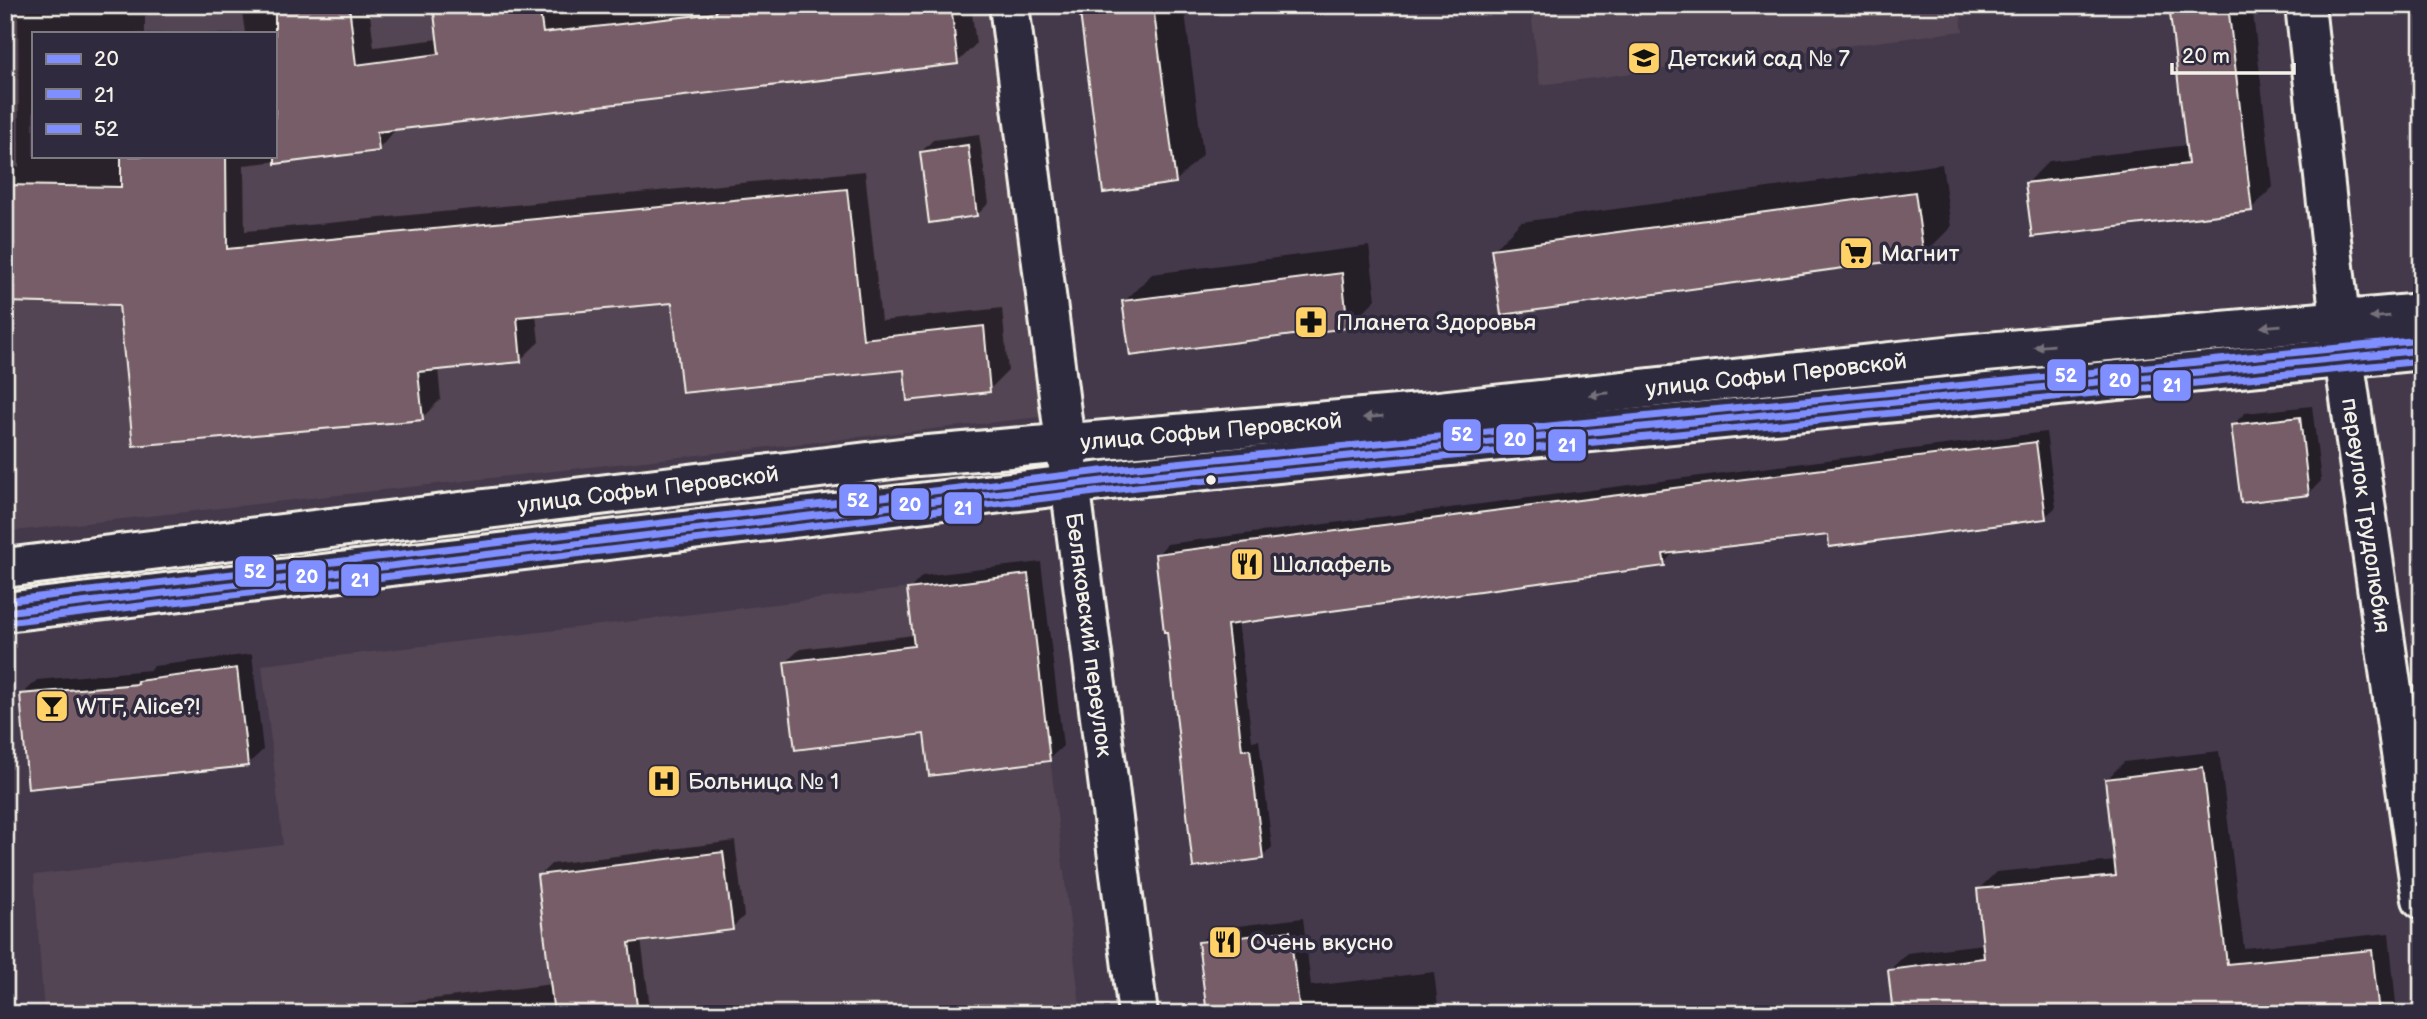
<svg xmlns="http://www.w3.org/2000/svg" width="2427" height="1019" viewBox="0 0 2427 1019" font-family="'Balsamiq Sans',sans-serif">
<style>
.built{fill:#534453;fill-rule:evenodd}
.shadow{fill:#0007}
.building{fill:#765d67;stroke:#f4f1e8;stroke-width:2}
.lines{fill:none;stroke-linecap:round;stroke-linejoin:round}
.minor-casing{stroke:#f4f1e8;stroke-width:44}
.major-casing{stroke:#f4f1e8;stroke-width:44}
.minor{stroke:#2f2a3d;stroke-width:38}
.major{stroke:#2f2a3d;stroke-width:38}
.bus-1-casing{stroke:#2f2a3d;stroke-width:12}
.bus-2-casing{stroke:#2f2a3d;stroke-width:12}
.bus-3-casing{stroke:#2f2a3d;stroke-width:12}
.bus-1{stroke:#808fff;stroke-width:7}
.bus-2{stroke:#808fff;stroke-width:7}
.bus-3{stroke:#808fff;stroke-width:7}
.oneway{fill:#747079}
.bus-dot{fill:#f4f1e8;stroke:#2f2a3d;stroke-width:2.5}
.labels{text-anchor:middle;stroke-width:7;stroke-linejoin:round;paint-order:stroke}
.poi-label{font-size:23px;fill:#f4f1e8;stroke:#2f2a3d;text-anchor:start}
.street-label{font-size:23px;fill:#f4f1e8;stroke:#2f2a3d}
.line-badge{stroke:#2f2a3d;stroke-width:2.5}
.badge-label{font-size:19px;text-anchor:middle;font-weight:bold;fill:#fff}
</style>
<rect width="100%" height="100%" fill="#44394a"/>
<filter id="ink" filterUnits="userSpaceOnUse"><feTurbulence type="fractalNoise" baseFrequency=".0143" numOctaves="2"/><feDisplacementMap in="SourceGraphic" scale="14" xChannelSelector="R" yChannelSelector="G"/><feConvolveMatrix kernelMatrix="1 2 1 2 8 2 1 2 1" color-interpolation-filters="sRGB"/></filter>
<g filter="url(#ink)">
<g class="built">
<path d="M 5,5 L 1009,5 L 1059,415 L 5,532 ZM 33,33 L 275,33 L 275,156 L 33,156 Z"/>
<path d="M 1530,5 L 1959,5 L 1963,31 L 1540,85 Z"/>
<path d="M 1028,574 L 1081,1014 L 44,1014 L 34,875 L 283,845 L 262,665 Z"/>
</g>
<g class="shadow">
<path d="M 18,5 L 145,5 L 145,33 L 33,33 L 33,156 L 275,156 L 275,33 L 245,33 L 241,5 L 369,5 L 374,47 L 439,39 L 435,5 L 560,5 L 561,15 L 646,5 L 971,5 L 976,44 L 957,63 L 397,128 L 378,150 L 244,165 L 245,231 L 865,171 L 881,321 L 1002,308 L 1008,371 L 989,390 L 674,301 L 536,314 L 539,342 L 520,360 L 438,368 L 441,399 L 422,418 L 121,303 L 5,300 L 5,167 L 19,167 Z"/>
<path d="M 1081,5 L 1184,5 L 1203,154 L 1175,182 Z"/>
<path d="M 2171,5 L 2252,5 L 2273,187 L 2251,209 L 2027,183 L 2049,161 L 2188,145 Z"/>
<path d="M 2415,5 L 2422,5 L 2422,51 Z"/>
<path d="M 979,134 L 989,203 L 977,215 L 921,152 L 933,140 Z"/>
<path d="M 1942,164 L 1951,227 L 1923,255 L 1493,250 L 1521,222 Z"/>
<path d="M 1369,246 L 1376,299 L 1348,327 L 1124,302 L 1152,274 Z"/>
<path d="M 2312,406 L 2321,481 L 2309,493 L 2233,425 L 2245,413 Z"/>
<path d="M 2046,432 L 2056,507 L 2045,517 L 1829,533 L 1674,551 L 1664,564 L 1238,621 L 1252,741 L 1259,740 L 1272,847 L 1262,858 L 1169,630 L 1157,555 L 1167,544 Z"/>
<path d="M 1041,562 L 1063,746 L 1049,759 L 926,732 L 786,662 L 800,649 L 914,635 L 909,590 L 922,576 Z"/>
<path d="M 252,654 L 263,750 L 247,765 L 21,695 L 37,680 L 150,670 L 154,666 Z"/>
<path d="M 2219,751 L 2244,948 L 2389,933 L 2397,1014 L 1895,1014 L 1890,970 L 1907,953 L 1984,944 L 1979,889 L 1996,872 L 2116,861 L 2107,779 L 2124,762 Z"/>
<path d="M 735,841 L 744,916 L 732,928 L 641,939 L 651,1014 L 314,1014 L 552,984 L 539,876 L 551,864 Z"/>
<path d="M 1303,918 L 1311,986 L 1434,972 L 1439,1014 L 1208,1014 L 1200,942 L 1213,929 Z"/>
<path d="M 1874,1011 L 1875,1014 L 1850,1014 Z"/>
</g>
<g class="building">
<path d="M 275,5 L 349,5 L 356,65 L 439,54 L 433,5 L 539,5 L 543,33 L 716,13 L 715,5 L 951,5 L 958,64 L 377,132 L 379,151 L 275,164 Z"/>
<path d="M 1079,5 L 1153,5 L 1176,183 L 1103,193 Z"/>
<path d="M 2169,5 L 2228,5 L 2252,211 L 2032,237 L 2025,183 L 2188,164 Z"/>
<path d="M 968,145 L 977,216 L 929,223 L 920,152 Z"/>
<path d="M 121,156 L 226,156 L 227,249 L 847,189 L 863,339 L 984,326 L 990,392 L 907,401 L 904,370 L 682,393 L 672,303 L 517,317 L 521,362 L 418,372 L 423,420 L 133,446 L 119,305 L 5,302 L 5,185 L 121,187 Z"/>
<path d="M 1915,192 L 1924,257 L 1501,315 L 1491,249 Z"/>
<path d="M 1342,273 L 1348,328 L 1130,356 L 1122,301 Z"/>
<path d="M 2300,417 L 2309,495 L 2241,503 L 2231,425 Z"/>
<path d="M 2036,442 L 2046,519 L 1829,547 L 1828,535 L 1663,554 L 1665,566 L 1227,625 L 1242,750 L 1250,749 L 1263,859 L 1193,868 L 1167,632 L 1164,632 L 1155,554 Z"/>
<path d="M 1028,574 L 1050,761 L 929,776 L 924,734 L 795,750 L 784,662 L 914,646 L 907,589 Z"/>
<path d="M 237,668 L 248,766 L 28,789 L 20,694 L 138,684 L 137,681 Z"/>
<path d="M 2203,767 L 2227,964 L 2372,950 L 2379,1014 L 1893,1014 L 1888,970 L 1984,958 L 1977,889 L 2116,876 L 2105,779 Z"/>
<path d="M 723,852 L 733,930 L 629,943 L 638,1014 L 554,1014 L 537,875 Z"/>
<path d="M 1290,931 L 1300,1014 L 1207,1014 L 1198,942 Z"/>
</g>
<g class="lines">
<g class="minor-casing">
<g id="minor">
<path id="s1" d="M 1009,5 L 1138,1014"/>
<path id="s2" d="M 2305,5 L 2344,357 L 2422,899"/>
</g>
</g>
<g class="major-casing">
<g id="major">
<path id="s3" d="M 5,568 L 917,456 L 1421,413 L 1964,354 L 2422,313"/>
<path d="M 5,612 L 1136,477 L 2422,350"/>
</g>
</g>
<use href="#minor" class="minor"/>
<use href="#major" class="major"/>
<g class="bus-1-casing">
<path id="bus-1" d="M 5,612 L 1136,477 L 2422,350"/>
</g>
<g class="bus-2-casing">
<path id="bus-2" d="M 6,622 L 1137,487 L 2422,361"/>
</g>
<g class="bus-3-casing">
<path id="bus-3" d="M 5,601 L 1135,467 L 2421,340"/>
</g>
<use href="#bus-1" class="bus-1"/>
<use href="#bus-2" class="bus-2"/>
<use href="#bus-3" class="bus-3"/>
</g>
<defs><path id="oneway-solid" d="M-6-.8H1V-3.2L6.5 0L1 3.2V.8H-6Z" transform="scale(1.75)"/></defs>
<g class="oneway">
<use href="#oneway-solid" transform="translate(2380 317) rotate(175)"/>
<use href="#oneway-solid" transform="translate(2271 326) rotate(175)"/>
<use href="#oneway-solid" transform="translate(2044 346) rotate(175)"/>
<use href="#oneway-solid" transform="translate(1599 394) rotate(174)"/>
<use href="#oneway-solid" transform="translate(1373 417) rotate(175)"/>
</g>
</g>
<defs>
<g id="school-square" transform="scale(1.75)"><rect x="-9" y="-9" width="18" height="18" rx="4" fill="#ffd166" stroke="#2f2a3d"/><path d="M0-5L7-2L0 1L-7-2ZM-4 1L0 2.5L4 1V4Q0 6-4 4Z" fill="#111"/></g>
<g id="supermarket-square" transform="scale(1.75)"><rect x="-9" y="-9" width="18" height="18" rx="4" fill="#ffd166" stroke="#2f2a3d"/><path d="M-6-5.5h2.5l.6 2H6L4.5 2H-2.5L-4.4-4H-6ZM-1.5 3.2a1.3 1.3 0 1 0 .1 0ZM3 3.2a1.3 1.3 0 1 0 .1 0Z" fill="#111"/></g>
<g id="pharmacy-square" transform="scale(1.75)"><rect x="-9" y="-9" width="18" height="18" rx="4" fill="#ffd166" stroke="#2f2a3d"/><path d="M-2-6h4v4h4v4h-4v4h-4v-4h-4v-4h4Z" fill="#111"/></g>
<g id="restaurant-square" transform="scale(1.75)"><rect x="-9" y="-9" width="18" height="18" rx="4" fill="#ffd166" stroke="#2f2a3d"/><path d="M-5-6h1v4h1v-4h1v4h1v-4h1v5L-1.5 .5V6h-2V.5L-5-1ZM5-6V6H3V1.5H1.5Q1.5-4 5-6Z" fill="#111"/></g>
<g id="bar-square" transform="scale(1.75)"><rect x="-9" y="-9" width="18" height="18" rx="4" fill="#ffd166" stroke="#2f2a3d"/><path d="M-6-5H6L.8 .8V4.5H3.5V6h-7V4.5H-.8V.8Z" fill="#111"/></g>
<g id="hospital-square" transform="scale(1.75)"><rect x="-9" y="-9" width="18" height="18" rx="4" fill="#ffd166" stroke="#2f2a3d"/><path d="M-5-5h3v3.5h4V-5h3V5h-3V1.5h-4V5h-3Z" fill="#111"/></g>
</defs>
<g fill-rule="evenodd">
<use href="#school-square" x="1644" y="58"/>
<use href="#supermarket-square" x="1856" y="253"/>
<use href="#pharmacy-square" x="1311" y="322"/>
<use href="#restaurant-square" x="1247" y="564"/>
<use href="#bar-square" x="52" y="706"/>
<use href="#hospital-square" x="664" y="781"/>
<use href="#restaurant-square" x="1225" y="942"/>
</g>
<circle class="bus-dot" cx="1211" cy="480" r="6"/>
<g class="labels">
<g class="poi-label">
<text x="1668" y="66">Детский сад № 7</text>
<text x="1881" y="261">Магнит</text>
<text x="1336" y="330">Планета Здоровья</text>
<text x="1272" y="572">Шалафель</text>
<text x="76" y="714">WTF, Alice?!</text>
<text x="688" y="789">Больница № 1</text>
<text x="1250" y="950">Очень вкусно</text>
</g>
<g class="street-label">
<text dy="8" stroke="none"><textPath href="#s3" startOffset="1782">улица Софьи Перовской</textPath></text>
<text dy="8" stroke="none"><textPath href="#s3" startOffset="1214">улица Софьи Перовской</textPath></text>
<text dy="8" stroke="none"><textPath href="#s3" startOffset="648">улица Софьи Перовской</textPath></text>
<text dy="8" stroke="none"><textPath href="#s2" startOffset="514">переулок Трудолюбия</textPath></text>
<text dy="8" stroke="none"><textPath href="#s1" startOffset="635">Беляковский переулок</textPath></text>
</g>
</g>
<g class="line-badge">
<rect x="2046" y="358" width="41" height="34" rx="7" fill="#808fff"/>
<rect x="2099" y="363" width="41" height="34" rx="7" fill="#808fff"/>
<rect x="2152" y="369" width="40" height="33" rx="7" fill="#808fff"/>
<rect x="1442" y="418" width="40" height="34" rx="7" fill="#808fff"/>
<rect x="1495" y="423" width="40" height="33" rx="7" fill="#808fff"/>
<rect x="1547" y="428" width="40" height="34" rx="7" fill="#808fff"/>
<rect x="838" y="483" width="40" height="34" rx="7" fill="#808fff"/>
<rect x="890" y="487" width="40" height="34" rx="7" fill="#808fff"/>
<rect x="943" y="491" width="40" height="34" rx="7" fill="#808fff"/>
<rect x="234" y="555" width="41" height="33" rx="7" fill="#808fff"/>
<rect x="287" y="559" width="40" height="34" rx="7" fill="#808fff"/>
<rect x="340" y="563" width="40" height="34" rx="7" fill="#808fff"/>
</g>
<g class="badge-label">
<text x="2066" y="382">52</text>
<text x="2120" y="387">20</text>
<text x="2172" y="392">21</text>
<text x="1462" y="441">52</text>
<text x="1515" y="446">20</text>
<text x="1567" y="452">21</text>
<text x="858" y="507">52</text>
<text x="910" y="511">20</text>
<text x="963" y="515">21</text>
<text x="255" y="578">52</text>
<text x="307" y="583">20</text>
<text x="360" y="587">21</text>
</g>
<rect width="2427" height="1019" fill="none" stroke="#2f2a3d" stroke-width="28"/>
<rect x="14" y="14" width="2399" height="991" fill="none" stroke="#f4f1e8" stroke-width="2.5" filter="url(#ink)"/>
<rect x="32" y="32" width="245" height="126" fill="#2f2a3d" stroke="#7e7a81" stroke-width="2"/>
<rect x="46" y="54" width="35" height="10" fill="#808fff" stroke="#7e7a81" stroke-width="2"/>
<text x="94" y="66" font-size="21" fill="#f4f1e8">20</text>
<rect x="46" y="89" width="35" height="10" fill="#808fff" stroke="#7e7a81" stroke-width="2"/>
<text x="94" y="102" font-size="21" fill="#f4f1e8">21</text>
<rect x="46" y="124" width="35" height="10" fill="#808fff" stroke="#7e7a81" stroke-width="2"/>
<text x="94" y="136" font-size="21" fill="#f4f1e8">52</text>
<path d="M2172 63v10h122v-10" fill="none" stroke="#f4f1e8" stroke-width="3.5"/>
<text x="2182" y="63" font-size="21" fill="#f4f1e8" stroke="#2f2a3d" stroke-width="5" paint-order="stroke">20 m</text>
</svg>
